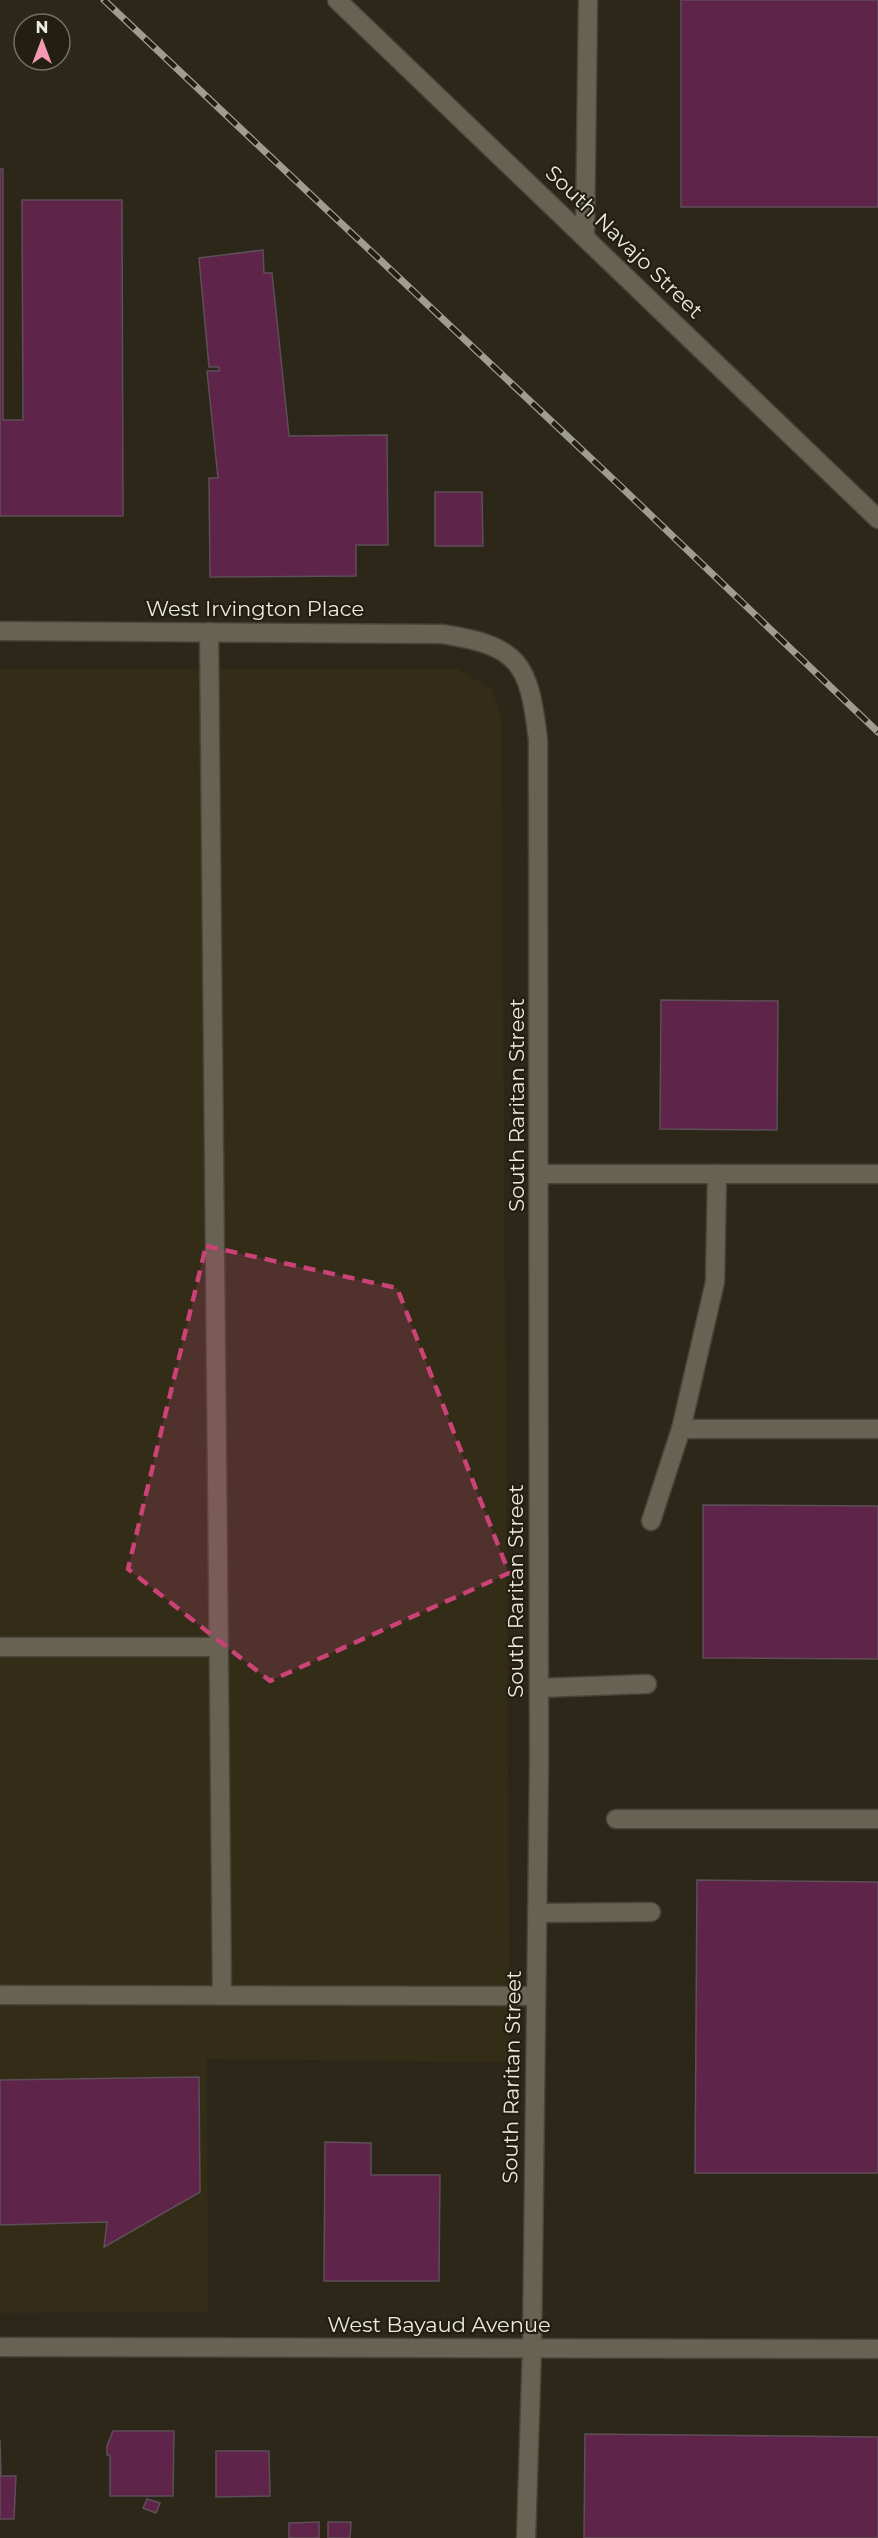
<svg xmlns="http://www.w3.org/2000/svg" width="878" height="2538" viewBox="0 0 878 2538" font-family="Montserrat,sans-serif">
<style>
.built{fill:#332d18}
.building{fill:#5e244a;stroke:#5e4e57;stroke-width:1.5}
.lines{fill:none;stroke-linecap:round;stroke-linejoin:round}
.service-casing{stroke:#484439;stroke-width:21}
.minor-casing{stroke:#484439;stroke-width:21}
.tertiary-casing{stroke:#484439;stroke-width:21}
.service{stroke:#676251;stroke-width:18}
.minor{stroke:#676251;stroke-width:18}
.tertiary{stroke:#676251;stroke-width:18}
.rail-casing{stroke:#9f9c91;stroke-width:7}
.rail{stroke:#221e10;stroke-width:4.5;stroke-dasharray:14;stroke-linecap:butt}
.marked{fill:#ca4276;fill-opacity:0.2;stroke:#ca4276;stroke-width:4.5;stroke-dasharray:12 8;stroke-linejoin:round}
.labels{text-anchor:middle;stroke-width:4.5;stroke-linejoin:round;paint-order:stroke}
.street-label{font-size:21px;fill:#ece9e0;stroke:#221e10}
</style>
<rect width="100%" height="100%" fill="#2c2719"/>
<path class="built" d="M 0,669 L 457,669 L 492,689 L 501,717 L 510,2062 L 207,2059 L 208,2312 L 0,2313 Z"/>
<g class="building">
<rect x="681" y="0" width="197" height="207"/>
<path d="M 0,169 L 3,169 L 3,420 L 23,420 L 22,200 L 122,200 L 123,516 L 0,516 Z"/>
<path d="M 263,250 L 264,273 L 272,273 L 289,436 L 387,435 L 388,545 L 356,545 L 356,576 L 210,577 L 209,478 L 218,478 L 207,371 L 219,371 L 219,367 L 209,367 L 199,258 Z"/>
<path d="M 435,492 L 482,492 L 483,546 L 435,546 Z"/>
<path d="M 661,1000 L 778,1001 L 777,1130 L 660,1129 Z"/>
<path d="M 703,1505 L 878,1506 L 878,1659 L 703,1658 Z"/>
<path d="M 697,1880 L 878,1882 L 878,2173 L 695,2173 Z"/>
<path d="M 199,2077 L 200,2192 L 104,2247 L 107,2222 L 0,2225 L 0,2080 Z"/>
<path d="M 325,2142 L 371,2143 L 371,2175 L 440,2175 L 439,2281 L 324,2281 Z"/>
<path d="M 113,2431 L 174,2431 L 173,2496 L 110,2496 L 110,2455 L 107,2455 L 107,2446 Z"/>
<path d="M 585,2434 L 878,2437 L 878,2538 L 584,2538 Z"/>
<path d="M 0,2440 L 1,2476 L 16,2476 L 14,2519 L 0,2519 Z"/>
<path d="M 216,2451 L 269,2451 L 270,2496 L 216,2497 Z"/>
<path d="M 147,2499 L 160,2503 L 156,2513 L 143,2508 Z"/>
<path d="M 319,2522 L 319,2538 L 289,2538 L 289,2523 Z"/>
<path d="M 328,2522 L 351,2522 L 350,2538 L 328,2538 Z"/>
</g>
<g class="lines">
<g class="service-casing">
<g id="service">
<path d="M 585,236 L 588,0"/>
<path d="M 209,632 L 222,1994"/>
<path d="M 540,1174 L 878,1174"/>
<path d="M 681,1429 L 878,1429"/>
<path d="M 651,1521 L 681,1429 L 715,1282 L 717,1174"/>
<path d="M 0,1647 L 219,1647"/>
<path d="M 539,1688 L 647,1684"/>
<path d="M 616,1819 L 878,1819"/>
<path d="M 537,1913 L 651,1912"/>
<path d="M 0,1995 L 536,1996"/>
</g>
</g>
<g class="minor-casing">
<g id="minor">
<path d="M 337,0 L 878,519"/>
<path d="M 0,631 L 442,634 C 520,646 529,663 538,740 L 539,1765 L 532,2348 L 526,2538"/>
</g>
</g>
<g class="tertiary-casing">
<path id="tertiary" d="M 0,2347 L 878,2349"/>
</g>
<use href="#service" class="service"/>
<use href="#minor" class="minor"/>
<use href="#tertiary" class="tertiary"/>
<g class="rail-casing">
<path id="rail" d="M 104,0 L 616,482 L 878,732"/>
</g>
<use href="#rail" class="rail"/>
</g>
<path class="marked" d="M 206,1246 L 397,1288 L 509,1573 L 270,1681 L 128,1569 Z"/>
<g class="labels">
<g class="street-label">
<text transform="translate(624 242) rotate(44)" y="7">South Navajo Street</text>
<text x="255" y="616">West Irvington Place</text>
<text transform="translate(517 1105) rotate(-90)" y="7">South Raritan Street</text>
<text transform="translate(516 1591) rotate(-90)" y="7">South Raritan Street</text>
<text transform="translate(512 2077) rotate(-89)" y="7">South Raritan Street</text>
<text x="439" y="2332">West Bayaud Avenue</text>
</g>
</g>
<g transform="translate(42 42)"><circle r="28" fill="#221e10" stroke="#736f63" stroke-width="1.5"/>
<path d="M0-4.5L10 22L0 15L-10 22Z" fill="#f19ab2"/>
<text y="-9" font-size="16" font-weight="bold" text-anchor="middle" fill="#ece9e0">N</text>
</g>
</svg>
